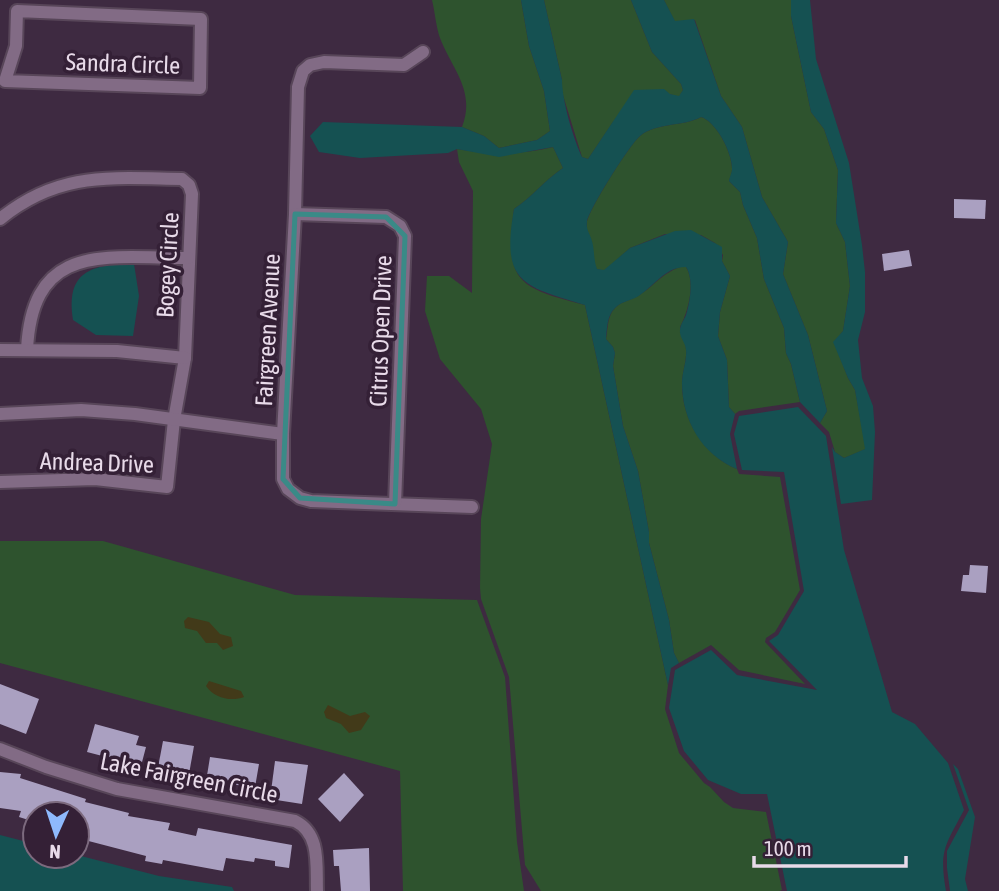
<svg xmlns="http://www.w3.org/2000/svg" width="999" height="891" viewBox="0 0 999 891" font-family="'Asap Condensed',sans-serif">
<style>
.green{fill:#2e532e}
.sand{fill:#423a19}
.water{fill:#155152}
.building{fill:#aaa0c1}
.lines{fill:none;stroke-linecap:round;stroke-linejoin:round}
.minor-casing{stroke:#584659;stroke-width:16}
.minor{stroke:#826b85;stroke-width:12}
.marked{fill:none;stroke:#3a8a87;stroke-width:5;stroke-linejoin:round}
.labels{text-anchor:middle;stroke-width:7;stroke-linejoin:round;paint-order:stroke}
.street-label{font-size:24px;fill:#e8dae9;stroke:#342036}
</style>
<rect width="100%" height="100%" fill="#3e2a41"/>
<g class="green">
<path d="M 432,0 L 521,0 L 529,46 L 544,91 L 550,131 L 537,140 L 499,148 L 484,136 L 462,127 C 476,91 452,69 440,38 C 436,27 435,12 432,0 Z"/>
<path d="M 544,0 L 631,0 L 652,52 L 681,84 L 683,90 L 679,97 L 670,94 L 613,122 L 588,159 L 582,157 L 562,92 L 562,80 Z"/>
<path d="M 664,0 L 791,0 L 791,16 L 811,112 L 824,129 L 838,170 L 836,223 L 845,242 L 850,286 L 843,331 L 834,342 L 848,378 L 855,390 L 866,449 L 844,458 L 835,452 L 829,432 L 820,423 L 827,411 L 808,335 L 783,274 L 788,242 L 762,197 L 742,127 L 721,96 L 695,20 L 675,22 Z"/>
<path d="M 701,117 C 716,121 733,154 732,170 C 732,174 730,177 729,181 L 740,192 L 743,205 L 757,238 L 764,279 L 784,328 L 786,353 L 791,364 L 800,402 L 739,411 L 735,414 L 729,407 L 727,360 L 718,336 L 720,312 L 730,276 L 722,261 L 723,255 L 715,243 L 701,235 L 665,234 L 630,248 L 604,271 L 597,269 L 595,266 C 593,252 586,237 587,223 C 587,212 630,144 640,136 C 657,122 683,127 701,117 Z"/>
<path d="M 553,147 L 563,168 C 545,180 532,197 514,209 C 504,282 518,288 585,305 L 668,685 L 665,709 L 679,753 L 704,783 L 710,787 L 724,802 L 733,808 L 766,812 L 782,890 L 779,891 L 541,891 L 525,865 L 509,677 L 481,599 L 480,588 L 481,519 L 492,444 L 481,409 L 440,359 L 425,311 L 427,276 L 449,276 L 472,293 L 473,191 L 459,162 L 457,149 C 487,155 523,155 553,147 Z"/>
<path d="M 680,267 L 686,267 C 696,283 688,312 680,327 C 682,334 686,342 686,349 C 687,359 683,371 682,381 C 681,419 703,455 737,469 L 739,474 L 780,477 L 800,590 L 775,632 L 766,638 L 765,642 L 805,684 L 739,670 L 711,645 L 679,663 L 674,653 L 669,620 L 649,543 L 649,532 L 638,471 L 623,426 L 613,366 L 615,353 L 613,347 L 606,339 C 608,329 607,316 615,308 C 621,302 627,301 634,298 C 651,290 659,275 680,267 Z"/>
<path d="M 0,541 L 103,541 L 295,595 L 477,600 L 505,677 L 517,842 L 524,891 L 403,891 L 400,771 L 0,663 Z"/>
</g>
<g class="sand">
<path d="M 188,617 L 209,622 L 220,634 L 231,637 L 233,646 L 223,650 L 217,643 L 206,643 L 197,631 L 185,628 L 184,621 Z"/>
<path d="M 209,681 L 241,691 L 244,697 C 231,702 214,698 206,686 Z"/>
<path d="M 328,705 L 350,716 L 365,712 L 370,716 L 361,730 L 349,733 L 341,724 L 326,718 L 324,712 Z"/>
</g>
<g class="water">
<path d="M 521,0 L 544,0 L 562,80 C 562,100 573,138 582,157 L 588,159 L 634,90 L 664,89 L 670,94 L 679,96 L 683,90 L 681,84 L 652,52 L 631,0 L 664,0 L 675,21 L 694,19 L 721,96 L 742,127 L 762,197 L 788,242 L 783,274 L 808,335 L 827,411 L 820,423 L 800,402 L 791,364 L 786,353 L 784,328 L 764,279 L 757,238 L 743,205 L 740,192 L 729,181 C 729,180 732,171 732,170 C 733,154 716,121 701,117 C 683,127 657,122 640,136 C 630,144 588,211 587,222 C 586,229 589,232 591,238 C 595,248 593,259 597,269 L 604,270 L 630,248 L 675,231 L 691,230 L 722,247 L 722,261 L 730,276 L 720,312 L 718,336 L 727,360 L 729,407 L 735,414 L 730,434 L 737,469 C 702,455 682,420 682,383 C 682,372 687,361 686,350 C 686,343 679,337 680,330 C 680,325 684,320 686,315 C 690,302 694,279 686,267 C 663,267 653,289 635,298 C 628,301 621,302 615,308 C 607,315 607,329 606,339 L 613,347 L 615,353 L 613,366 L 623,426 L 638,471 L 649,532 L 649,543 L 669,620 L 674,653 L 679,663 L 671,668 L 668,685 L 585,305 C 522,286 501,283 514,209 C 532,197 545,180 563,168 L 553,147 L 499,157 L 457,149 L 448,153 L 360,158 L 319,152 L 310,136 L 323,122 L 462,127 L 484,136 L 499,148 L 537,140 L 550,131 L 544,91 L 529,46 Z"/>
<path d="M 791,0 L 810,0 L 816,59 L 849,163 L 862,245 L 865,272 L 865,312 L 858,340 L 862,378 L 873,406 L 875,432 L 872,500 L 841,504 L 832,447 L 835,452 L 844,458 L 865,449 L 855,390 L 848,378 L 833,342 L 843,331 L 850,286 L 845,242 L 836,223 L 838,170 L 824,129 L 811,112 L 791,16 Z"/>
<path d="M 134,264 L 139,296 L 133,336 L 96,335 L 73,320 C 65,271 92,264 134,264 Z"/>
<path d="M 798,407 L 826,436 L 844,550 L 892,712 L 915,724 L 948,763 L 964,810 C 945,846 939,850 946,891 L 787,891 L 767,794 L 741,794 L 708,780 L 684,751 L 669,708 L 675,670 L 711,650 L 737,675 L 817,690 L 769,641 L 778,635 L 804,591 L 784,472 L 742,470 L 734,434 L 739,416 Z"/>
<path d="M 953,764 L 958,769 L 975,817 L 965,879 L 968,891 L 950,891 L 947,868 L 947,851 L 969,810 Z"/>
<path d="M 0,835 L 35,844 L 35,856 L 77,855 L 159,876 L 232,887 L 234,891 L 0,891 Z"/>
</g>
<g class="building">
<path d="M 954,199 L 986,200 L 985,219 L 954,218 Z"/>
<path d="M 909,250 L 912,266 L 884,271 L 882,254 Z"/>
<path d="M 970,565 L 988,566 L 986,593 L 961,591 L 963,575 L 969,575 Z"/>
<path d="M 0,684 L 39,699 L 26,734 L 0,724 Z"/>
<path d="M 95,724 L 139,736 L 136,745 L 146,747 L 141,766 L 87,752 Z"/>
<path d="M 163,741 L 194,746 L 187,785 L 156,778 Z"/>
<path d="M 210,757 L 259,764 L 254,793 L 242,791 L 243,786 L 220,782 L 218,790 L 205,788 Z"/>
<path d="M 275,761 L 308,765 L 302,804 L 270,799 Z"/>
<path d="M 0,772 L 21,774 L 20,778 L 86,799 L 85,802 L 129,813 L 128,816 L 170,823 L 168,830 L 196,836 L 198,828 L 292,845 L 289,868 L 275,866 L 275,861 L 255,858 L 254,862 L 226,858 L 223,871 L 163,860 L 162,864 L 145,861 L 146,856 L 77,838 L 77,814 L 35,814 L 35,822 L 19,817 L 21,811 L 0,808 Z"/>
<path d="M 344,773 L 364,795 L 340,822 L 318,799 Z"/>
<path d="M 369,848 L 370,891 L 341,891 L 339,866 L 334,866 L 333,850 Z"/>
</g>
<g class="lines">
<g class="minor-casing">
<g id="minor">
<path d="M 17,11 L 201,19 L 200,88 L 5,81 L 16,46 Z"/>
<path d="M 423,52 L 404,65 L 324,62 L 310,65 L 303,71 L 298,87 L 295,214 L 283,434 L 283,479 L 288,489 L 300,498 L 311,501 L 472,507"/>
<path d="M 295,214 L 386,217 L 400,226 L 405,236 L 395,504"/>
<path d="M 0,219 C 59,171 111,178 182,179 L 189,185 L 192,194 L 185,358 L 174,420 L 167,487 L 95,479 L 0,482"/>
<path d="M 27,349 C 33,241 105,258 188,258"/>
<path d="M 0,350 L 117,351 L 185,358"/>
<path d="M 0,414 L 81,410 L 135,414 L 283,434"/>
<path d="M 0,749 L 46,767 L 117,789 L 295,821 C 321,834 316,865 317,891"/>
</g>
</g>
<use href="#minor" class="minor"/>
</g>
<path class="marked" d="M 295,214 L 386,217 L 405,236 L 395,504 L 300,498 L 283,479 Z"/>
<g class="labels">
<g class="street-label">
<text transform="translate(123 64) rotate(2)" y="8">Sandra Circle</text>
<text transform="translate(168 265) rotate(-87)" y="8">Bogey Circle</text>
<text transform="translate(268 330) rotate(-87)" y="8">Fairgreen Avenue</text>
<text transform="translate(381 331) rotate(-88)" y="8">Citrus Open Drive</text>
<text transform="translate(97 463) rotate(2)" y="8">Andrea Drive</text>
<text transform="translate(189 778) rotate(11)" y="8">Lake Fairgreen Circle</text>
</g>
</g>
<g transform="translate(56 835) rotate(183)"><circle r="33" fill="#342036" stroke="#7c6a7e" stroke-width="2"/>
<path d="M0-5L12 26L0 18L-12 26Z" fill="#8eb9fd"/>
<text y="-10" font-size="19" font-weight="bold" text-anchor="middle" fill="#e8dae9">N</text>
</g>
<path d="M754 856v10h152v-10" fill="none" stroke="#e8dae9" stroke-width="3.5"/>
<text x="764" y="856" font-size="21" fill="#e8dae9" stroke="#342036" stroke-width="5" paint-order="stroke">100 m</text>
</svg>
